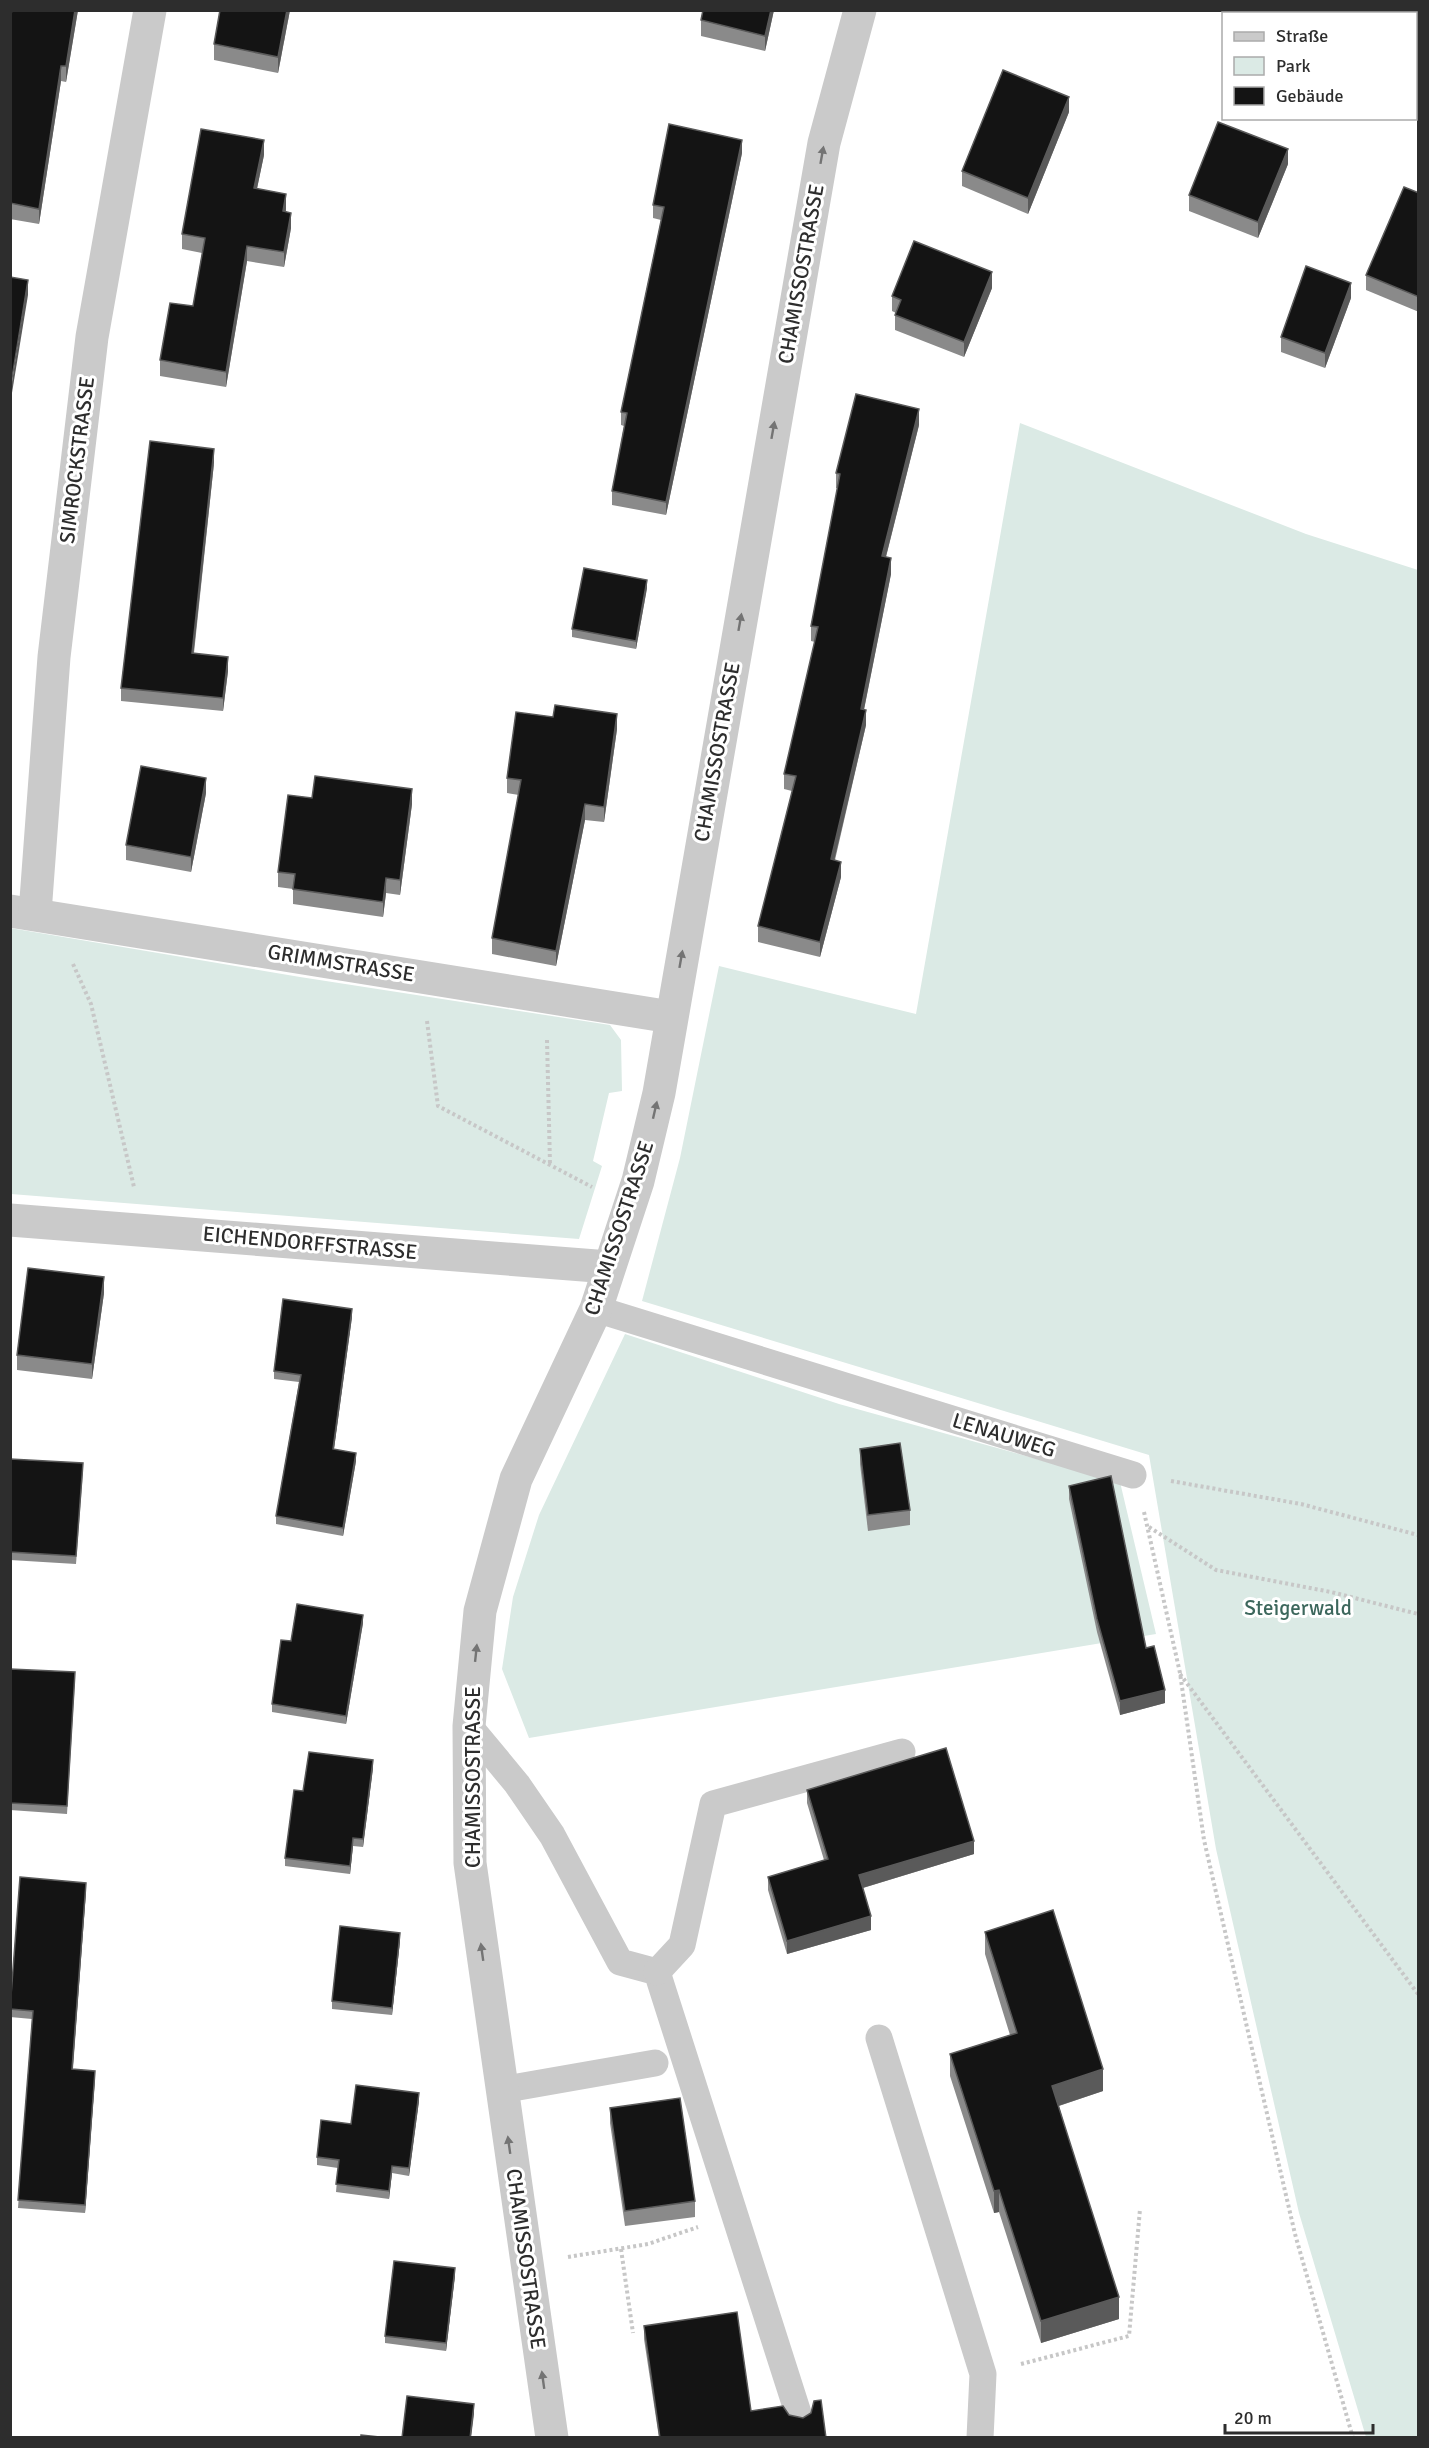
<svg xmlns="http://www.w3.org/2000/svg" width="1429" height="2448" viewBox="0 0 1429 2448" font-family="Signika,sans-serif">
<style>
.green{fill:#dbeae5}
.lines{fill:none;stroke-linecap:round;stroke-linejoin:round}
.path{stroke:#c7c7c7;stroke-width:4;stroke-dasharray:3 3;stroke-linecap:butt}
.lane{stroke:#cacaca;stroke-width:27}
.street{stroke:#cacaca;stroke-width:33}
.wall{fill:#8a8a8a}
.shaded-wall{fill:#5a5a5a}
.building{fill:#141414;stroke:#5a5a5a;stroke-width:1.5}
.oneway{fill:#747474}
.labels{text-anchor:middle;stroke-width:6;stroke-linejoin:round;paint-order:stroke}
.street-label{font-size:21px;fill:#2d2d2d;stroke:#fff}
.park-label{font-size:21px;fill:#3c675c;stroke:#fff}
</style>
<rect width="100%" height="100%" fill="#fff"/>
<g class="green">
<path d="M 1020,423 L 1306,534 L 1418,570 L 1418,2437 L 1366,2437 L 1299,2213 L 1216,1849 L 1149,1455 L 642,1301 L 680,1158 L 719,966 L 916,1014 Z"/>
<path d="M 10,928 L 300,977 L 610,1025 L 621,1040 L 622,1091 L 609,1093 L 593,1161 L 602,1166 L 579,1239 L 11,1194 Z"/>
<path d="M 625,1334 L 839,1404 L 1120,1482 L 1156,1634 L 529,1738 L 502,1669 L 513,1597 L 539,1515 Z"/>
</g>
<g class="lines">
<g class="path">
<path d="M 73,964 L 91,1004 L 134,1187"/>
<path d="M 427,1021 L 438,1106 L 592,1187"/>
<path d="M 547,1040 L 550,1164"/>
<path d="M 1171,1481 L 1301,1504 L 1418,1535"/>
<path d="M 1144,1512 L 1180,1673 L 1204,1840 L 1249,2036 L 1295,2234 L 1353,2438"/>
<path d="M 1149,1527 L 1216,1570 L 1331,1592 L 1418,1614"/>
<path d="M 1180,1674 L 1418,1994"/>
<path d="M 621,2249 L 633,2333"/>
<path d="M 568,2257 L 648,2244 L 698,2227"/>
<path d="M 1021,2364 L 1129,2336 L 1140,2209"/>
</g>
<g class="lane">
<path d="M 596,1309 L 1133,1475"/>
<path d="M 469,1726 L 517,1784 L 552,1835 L 620,1962 L 657,1972 L 799,2416"/>
<path d="M 657,1972 L 682,1945 L 713,1804 L 902,1752"/>
<path d="M 879,2038 L 983,2374 L 980,2438"/>
<path d="M 501,2090 L 655,2063"/>
</g>
<g class="street">
<path d="M 1316,10 L 1323,14"/>
<path d="M 1416,53 L 1418,54"/>
<path d="M 10,911 L 671,1017"/>
<path d="M 35,913 L 54,657 L 92,337 L 150,10"/>
<path d="M 10,1220 L 609,1267"/>
<path d="M 552,2438 L 470,1863 L 469,1726 L 480,1611 L 516,1479 L 596,1309 L 638,1181 L 659,1093 L 824,143 L 860,10"/>
</g>
</g>
<g class="wall">
<path d="M 12,10 L 78,10 L 66,82 L 61,81 L 39,224 L 10,219 L 10,18 Z"/>
<path d="M 290,10 L 278,73 L 214,60 L 214,44 Z"/>
<path d="M 703,10 L 774,10 L 765,51 L 701,36 L 701,20 Z"/>
<path d="M 1069,112 L 1028,214 L 962,186 L 962,171 Z"/>
<path d="M 742,153 L 666,515 L 612,505 L 612,491 L 624,426 L 621,425 L 621,412 L 661,220 L 653,218 L 653,205 Z"/>
<path d="M 264,155 L 257,188 L 286,209 L 286,212 L 291,228 L 284,267 L 247,261 L 226,387 L 160,376 L 160,360 L 193,306 L 202,253 L 182,249 L 182,234 Z"/>
<path d="M 1288,164 L 1258,238 L 1189,211 L 1189,195 Z"/>
<path d="M 1419,193 L 1419,312 L 1366,290 L 1366,275 Z"/>
<path d="M 992,288 L 964,357 L 895,330 L 895,315 L 896,313 L 892,311 L 892,296 Z"/>
<path d="M 1351,298 L 1325,368 L 1281,352 L 1281,337 Z"/>
<path d="M 919,425 L 886,557 L 891,574 L 864,710 L 866,725 L 835,860 L 841,877 L 820,957 L 758,942 L 758,926 L 792,791 L 784,789 L 784,774 L 815,642 L 811,641 L 811,626 L 838,488 L 836,488 L 836,473 Z"/>
<path d="M 214,463 L 194,653 L 228,671 L 223,711 L 121,701 L 121,688 Z"/>
<path d="M 647,588 L 636,649 L 572,637 L 572,629 Z"/>
<path d="M 617,729 L 604,822 L 585,820 L 556,966 L 492,954 L 492,938 L 519,795 L 507,793 L 507,778 Z"/>
<path d="M 206,793 L 191,872 L 126,860 L 126,845 Z"/>
<path d="M 312,798 L 412,804 L 400,895 L 386,893 L 383,917 L 293,904 L 293,889 L 278,887 L 278,872 Z"/>
<path d="M 104,1293 L 92,1379 L 17,1370 L 17,1355 Z"/>
<path d="M 352,1317 L 334,1449 L 356,1461 L 343,1536 L 276,1524 L 276,1516 L 299,1382 L 274,1379 L 274,1371 Z"/>
<path d="M 860,1449 L 910,1510 L 910,1525 L 868,1531 L 860,1464 Z"/>
<path d="M 10,1459 L 83,1471 L 76,1564 L 10,1560 Z"/>
<path d="M 1069,1486 L 1165,1703 L 1120,1715 L 1097,1632 L 1069,1499 Z"/>
<path d="M 363,1623 L 346,1724 L 272,1712 L 272,1704 L 291,1641 Z"/>
<path d="M 10,1669 L 75,1680 L 67,1814 L 10,1810 Z"/>
<path d="M 373,1768 L 363,1847 L 353,1846 L 350,1874 L 285,1866 L 285,1858 L 303,1791 Z"/>
<path d="M 807,1790 L 974,1854 L 863,1888 L 871,1930 L 787,1954 L 768,1890 L 768,1877 L 824,1860 L 807,1803 Z"/>
<path d="M 86,1891 L 73,2069 L 95,2078 L 85,2213 L 18,2208 L 32,2019 L 10,2017 L 10,2002 Z"/>
<path d="M 985,1932 L 1103,2091 L 1059,2106 L 1119,2319 L 1041,2343 L 999,2212 L 994,2213 L 950,2076 L 950,2054 L 1010,2035 L 985,1954 Z"/>
<path d="M 400,1941 L 392,2015 L 332,2009 L 332,2001 Z"/>
<path d="M 419,2101 L 409,2176 L 392,2173 L 389,2199 L 336,2192 L 338,2168 L 317,2165 L 317,2157 L 351,2124 Z"/>
<path d="M 610,2108 L 695,2201 L 695,2217 L 625,2226 L 610,2123 Z"/>
<path d="M 455,2276 L 446,2351 L 385,2343 L 385,2336 Z"/>
<path d="M 644,2326 L 751,2411 L 789,2415 L 826,2438 L 659,2438 L 644,2339 Z"/>
</g>
<g class="shaded-wall">
<path d="M 75,10 L 78,10 L 66,82 L 66,66 Z"/>
<path d="M 287,10 L 290,10 L 278,73 L 278,57 Z"/>
<path d="M 771,10 L 774,10 L 765,51 L 765,36 Z"/>
<path d="M 61,66 L 61,81 L 39,224 L 39,209 Z"/>
<path d="M 1069,97 L 1069,112 L 1028,214 L 1028,198 Z"/>
<path d="M 264,140 L 264,155 L 254,203 L 254,188 Z"/>
<path d="M 742,140 L 742,153 L 666,515 L 666,502 Z"/>
<path d="M 1288,149 L 1288,164 L 1258,238 L 1258,222 Z"/>
<path d="M 286,194 L 286,209 L 283,227 L 283,211 Z"/>
<path d="M 291,213 L 291,228 L 284,267 L 284,252 Z"/>
<path d="M 247,246 L 247,261 L 226,387 L 226,372 Z"/>
<path d="M 992,272 L 992,288 L 964,357 L 964,342 Z"/>
<path d="M 28,280 L 28,295 L 10,405 L 11,388 Z"/>
<path d="M 1351,283 L 1351,298 L 1325,368 L 1325,353 Z"/>
<path d="M 919,409 L 919,425 L 882,572 L 882,556 Z"/>
<path d="M 214,449 L 214,463 L 192,667 L 192,653 Z"/>
<path d="M 891,558 L 891,574 L 861,724 L 861,709 Z"/>
<path d="M 647,580 L 647,588 L 636,649 L 636,641 Z"/>
<path d="M 228,657 L 228,671 L 223,711 L 223,698 Z"/>
<path d="M 866,710 L 866,725 L 831,874 L 831,859 Z"/>
<path d="M 617,714 L 617,729 L 604,822 L 604,807 Z"/>
<path d="M 206,778 L 206,793 L 191,872 L 191,857 Z"/>
<path d="M 412,789 L 412,804 L 400,895 L 400,880 Z"/>
<path d="M 585,804 L 585,820 L 556,966 L 556,951 Z"/>
<path d="M 841,862 L 841,877 L 820,957 L 820,942 Z"/>
<path d="M 386,878 L 386,893 L 383,917 L 383,902 Z"/>
<path d="M 104,1277 L 104,1293 L 92,1379 L 92,1364 Z"/>
<path d="M 352,1309 L 352,1317 L 333,1456 L 333,1449 Z"/>
<path d="M 356,1453 L 356,1461 L 343,1536 L 343,1528 Z"/>
<path d="M 363,1615 L 363,1623 L 346,1724 L 346,1716 Z"/>
<path d="M 1165,1690 L 1165,1703 L 1120,1715 L 1120,1701 Z"/>
<path d="M 373,1760 L 373,1768 L 363,1847 L 363,1839 Z"/>
<path d="M 353,1838 L 353,1846 L 350,1874 L 350,1866 Z"/>
<path d="M 974,1841 L 974,1854 L 859,1889 L 859,1875 Z"/>
<path d="M 86,1883 L 86,1891 L 72,2077 L 72,2069 Z"/>
<path d="M 871,1916 L 871,1930 L 787,1954 L 787,1941 Z"/>
<path d="M 400,1933 L 400,1941 L 392,2015 L 392,2008 Z"/>
<path d="M 1103,2069 L 1103,2091 L 1052,2108 L 1052,2086 Z"/>
<path d="M 95,2071 L 95,2078 L 85,2213 L 85,2205 Z"/>
<path d="M 419,2093 L 419,2101 L 409,2176 L 409,2168 Z"/>
<path d="M 392,2166 L 392,2173 L 389,2199 L 389,2191 Z"/>
<path d="M 999,2190 L 999,2212 L 994,2213 L 994,2191 Z"/>
<path d="M 455,2268 L 455,2276 L 446,2351 L 446,2343 Z"/>
<path d="M 1119,2297 L 1119,2319 L 1041,2343 L 1041,2321 Z"/>
<path d="M 474,2404 L 474,2414 L 471,2438 L 470,2438 Z"/>
</g>
<g class="building">
<path d="M 12,10 L 75,10 L 66,66 L 61,66 L 39,209 L 10,203 L 10,18 Z"/>
<path d="M 220,10 L 287,10 L 278,57 L 214,44 Z"/>
<path d="M 703,10 L 771,10 L 765,36 L 701,20 Z"/>
<path d="M 1003,70 L 1069,97 L 1028,198 L 962,171 Z"/>
<path d="M 1218,122 L 1288,149 L 1258,222 L 1189,195 Z"/>
<path d="M 669,124 L 742,140 L 666,502 L 612,491 L 627,413 L 621,412 L 664,207 L 653,205 Z"/>
<path d="M 201,129 L 264,140 L 254,188 L 286,194 L 283,211 L 291,213 L 284,252 L 247,246 L 226,372 L 160,360 L 170,303 L 193,306 L 205,238 L 182,234 Z"/>
<path d="M 1404,187 L 1419,193 L 1419,297 L 1366,275 Z"/>
<path d="M 914,241 L 992,272 L 964,342 L 895,315 L 901,300 L 892,296 Z"/>
<path d="M 1306,266 L 1351,283 L 1325,353 L 1281,337 Z"/>
<path d="M 10,277 L 28,280 L 10,390 Z"/>
<path d="M 856,394 L 919,409 L 882,556 L 891,558 L 861,709 L 866,710 L 831,859 L 841,862 L 820,942 L 758,926 L 796,776 L 784,774 L 818,627 L 811,626 L 840,474 L 836,473 Z"/>
<path d="M 150,441 L 214,449 L 192,653 L 228,657 L 223,698 L 121,688 Z"/>
<path d="M 584,568 L 647,580 L 636,641 L 572,629 Z"/>
<path d="M 555,705 L 617,714 L 604,807 L 585,804 L 556,951 L 492,938 L 521,780 L 507,778 L 516,712 L 553,717 Z"/>
<path d="M 141,766 L 206,778 L 191,857 L 126,845 Z"/>
<path d="M 315,776 L 412,789 L 400,880 L 386,878 L 383,902 L 293,889 L 295,874 L 278,872 L 288,795 L 312,798 Z"/>
<path d="M 28,1268 L 104,1277 L 92,1364 L 17,1355 Z"/>
<path d="M 283,1299 L 352,1309 L 333,1449 L 356,1453 L 343,1528 L 276,1516 L 301,1375 L 274,1371 Z"/>
<path d="M 900,1443 L 910,1510 L 868,1515 L 860,1449 Z"/>
<path d="M 10,1459 L 83,1463 L 76,1556 L 10,1552 Z"/>
<path d="M 1111,1476 L 1146,1648 L 1154,1646 L 1165,1690 L 1120,1701 L 1097,1619 L 1069,1486 Z"/>
<path d="M 297,1604 L 363,1615 L 346,1716 L 272,1704 L 281,1640 L 291,1641 Z"/>
<path d="M 10,1669 L 75,1672 L 67,1806 L 10,1803 Z"/>
<path d="M 946,1748 L 974,1841 L 859,1875 L 871,1916 L 787,1941 L 768,1877 L 828,1859 L 807,1790 Z"/>
<path d="M 309,1752 L 373,1760 L 363,1839 L 353,1838 L 350,1866 L 285,1858 L 294,1790 L 303,1791 Z"/>
<path d="M 20,1877 L 86,1883 L 72,2069 L 95,2071 L 85,2205 L 18,2200 L 33,2011 L 10,2009 Z"/>
<path d="M 1053,1910 L 1103,2069 L 1052,2086 L 1119,2297 L 1041,2321 L 999,2190 L 994,2191 L 950,2054 L 1017,2033 L 985,1932 Z"/>
<path d="M 340,1926 L 400,1933 L 392,2008 L 332,2001 Z"/>
<path d="M 356,2085 L 419,2093 L 409,2168 L 392,2166 L 389,2191 L 336,2184 L 339,2160 L 317,2157 L 321,2120 L 351,2124 Z"/>
<path d="M 680,2098 L 695,2201 L 625,2211 L 610,2108 Z"/>
<path d="M 394,2261 L 455,2268 L 446,2343 L 385,2336 Z"/>
<path d="M 737,2312 L 751,2411 L 783,2406 L 789,2415 L 803,2418 L 811,2413 L 814,2401 L 821,2400 L 826,2438 L 660,2438 L 644,2326 Z"/>
<path d="M 407,2396 L 474,2404 L 470,2438 L 402,2438 Z"/>
<path d="M 361,2435 L 389,2438 L 361,2438 Z"/>
</g>
<defs><path id="oneway-solid" d="M-6-.8H1V-3.2L6.5 0L1 3.2V.8H-6Z" transform="scale(1.5)"/></defs>
<g class="oneway">
<use href="#oneway-solid" transform="translate(822 155) rotate(-80)"/>
<use href="#oneway-solid" transform="translate(773 430) rotate(-80)"/>
<use href="#oneway-solid" transform="translate(740 622) rotate(-80)"/>
<use href="#oneway-solid" transform="translate(681 959) rotate(-80)"/>
<use href="#oneway-solid" transform="translate(655 1110) rotate(-77)"/>
<use href="#oneway-solid" transform="translate(476 1653) rotate(-84)"/>
<use href="#oneway-solid" transform="translate(482 1952) rotate(-98)"/>
<use href="#oneway-solid" transform="translate(509 2145) rotate(-98)"/>
<use href="#oneway-solid" transform="translate(543 2380) rotate(-98)"/>
</g>
<g class="labels">
<g class="street-label">
<text transform="translate(801 274) rotate(-80)" y="7">CHAMISSOSTRASSE</text>
<text transform="translate(77 460) rotate(-83)" y="7">SIMROCKSTRASSE</text>
<text transform="translate(717 752) rotate(-80)" y="7">CHAMISSOSTRASSE</text>
<text transform="translate(341 963) rotate(9)" y="7">GRIMMSTRASSE</text>
<text transform="translate(619 1228) rotate(-72)" y="7">CHAMISSOSTRASSE</text>
<text transform="translate(310 1243) rotate(5)" y="7">EICHENDORFFSTRASSE</text>
<text transform="translate(1004 1435) rotate(17)" y="7">LENAUWEG</text>
<text transform="translate(473 1777) rotate(-90)" y="7">CHAMISSOSTRASSE</text>
<text transform="translate(526 2259) rotate(82)" y="7">CHAMISSOSTRASSE</text>
</g>
<g class="park-label">
<text x="1298" y="1615">Steigerwald</text>
</g>
</g>
<rect width="1429" height="2448" fill="none" stroke="#2d2d2d" stroke-width="24"/>
<rect x="1222" y="12" width="195" height="108" fill="#ffffff" stroke="#ababab" stroke-width="1.5"/>
<rect x="1234" y="32" width="30" height="9" fill="#cacaca" stroke="#ababab" stroke-width="1.5"/>
<text x="1276" y="42" font-size="18" fill="#2d2d2d">Straße</text>
<rect x="1234" y="57" width="30" height="18" fill="#dbeae5" stroke="#ababab" stroke-width="1.5"/>
<text x="1276" y="72" font-size="18" fill="#2d2d2d">Park</text>
<rect x="1234" y="87" width="30" height="18" fill="#141414" stroke="#ababab" stroke-width="1.5"/>
<text x="1276" y="102" font-size="18" fill="#2d2d2d">Gebäude</text>
<path d="M1225 2424v9h148v-9" fill="none" stroke="#2d2d2d" stroke-width="3"/>
<text x="1234" y="2424" font-size="18" fill="#2d2d2d" stroke="#ffffff" stroke-width="4.5" paint-order="stroke">20 m</text>
</svg>
